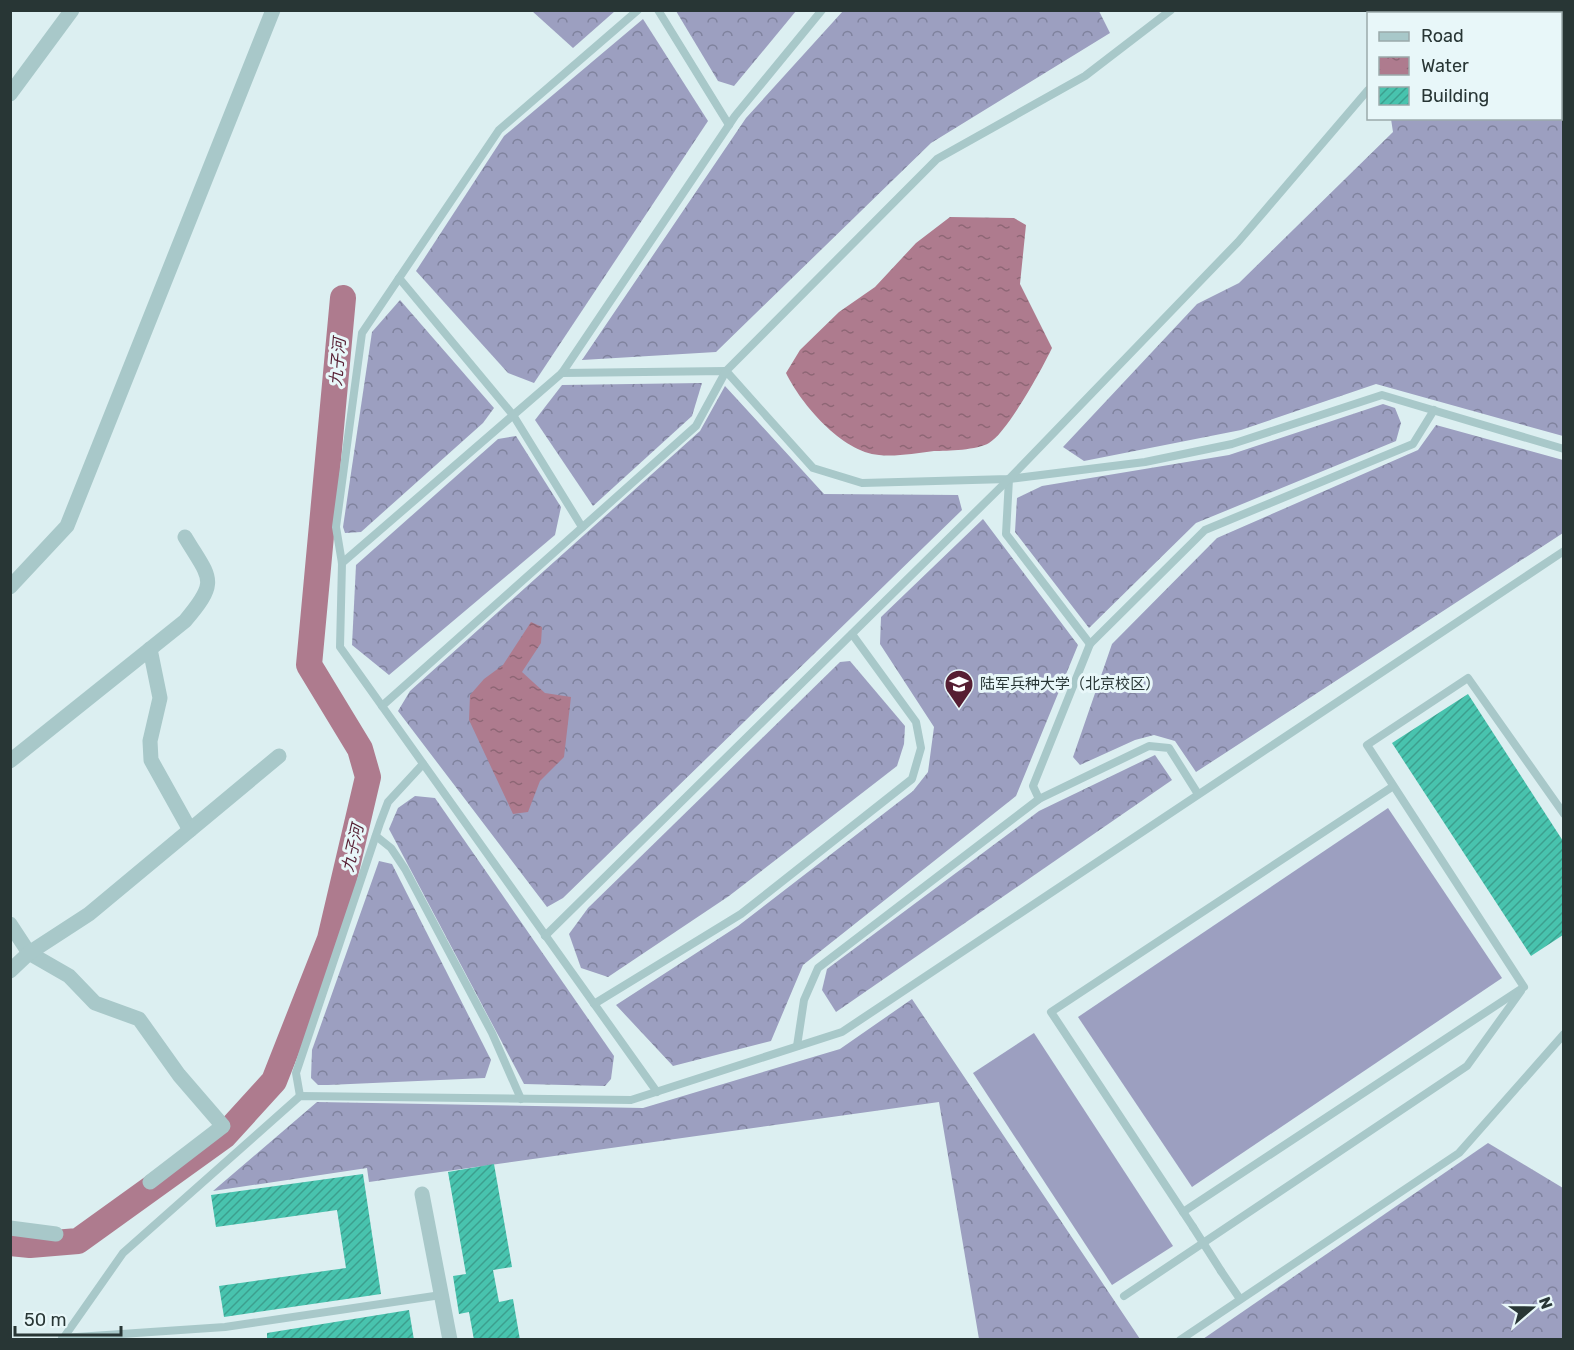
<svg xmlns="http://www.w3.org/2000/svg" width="1574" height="1350" viewBox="0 0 1574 1350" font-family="Rubik,'Noto Sans SC',sans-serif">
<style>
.forest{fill:url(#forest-crowns)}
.pitch{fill:#9c9fc0}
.water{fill:url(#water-ripples)}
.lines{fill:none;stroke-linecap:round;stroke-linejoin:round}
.river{stroke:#ae7b8e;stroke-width:26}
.building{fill:url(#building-hatch)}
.service{stroke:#a8c8c9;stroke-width:8}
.minor{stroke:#a8c8c9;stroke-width:15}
.service-bridge{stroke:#a8c8c9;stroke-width:8}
.labels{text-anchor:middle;stroke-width:6;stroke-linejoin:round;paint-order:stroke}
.poi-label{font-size:15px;fill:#283635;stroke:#e8f7f9;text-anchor:start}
.water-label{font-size:16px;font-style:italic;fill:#561e32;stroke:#e8f7f9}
</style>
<defs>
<pattern id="forest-crowns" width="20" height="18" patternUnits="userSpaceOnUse" patternTransform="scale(1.5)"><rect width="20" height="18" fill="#9c9fc0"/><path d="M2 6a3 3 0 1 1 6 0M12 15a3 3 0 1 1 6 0" fill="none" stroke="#7f829d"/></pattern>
<pattern id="water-ripples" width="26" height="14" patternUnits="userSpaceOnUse" patternTransform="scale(1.5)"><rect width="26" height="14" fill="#ae7b8e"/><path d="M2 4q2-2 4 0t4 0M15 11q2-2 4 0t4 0" fill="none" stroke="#8e6675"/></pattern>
<pattern id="building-hatch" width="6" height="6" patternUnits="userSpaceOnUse" patternTransform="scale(1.5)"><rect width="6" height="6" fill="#48c3ae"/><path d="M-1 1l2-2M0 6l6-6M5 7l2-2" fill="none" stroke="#3c9f8e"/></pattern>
</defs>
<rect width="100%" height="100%" fill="#dceff1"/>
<g class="forest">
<path d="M 1468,10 L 1563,11 L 1563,436 L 1376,384 L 1241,430 L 1084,461 L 1063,447 L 1197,304 L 1239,283 L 1393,132 L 1391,119 L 1560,118 L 1560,14 L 1463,13 Z"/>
<path d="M 532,11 L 615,11 L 573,48 Z"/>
<path d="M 676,11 L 796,11 L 734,86 L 718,81 Z"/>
<path d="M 843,11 L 1099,11 L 1110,33 L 931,143 L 716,352 L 582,360 L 746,118 Z"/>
<path d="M 643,19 L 708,121 L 534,383 L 508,373 L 416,271 L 504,136 Z"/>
<path d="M 400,300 L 494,408 L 483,423 L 361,532 L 345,533 L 343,527 L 372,332 Z"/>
<path d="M 702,383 L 692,416 L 593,506 L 535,420 L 562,385 Z"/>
<path d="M 725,386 L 824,494 L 958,495 L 962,510 L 563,898 L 547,907 L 398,711 L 410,691 L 700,431 Z"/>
<path d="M 1383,404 L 1395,408 L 1401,423 L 1396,441 L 1196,523 L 1089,628 L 1015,532 L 1017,498 L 1042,486 L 1229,455 Z"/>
<path d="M 1436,425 L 1563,460 L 1563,533 L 1196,772 L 1175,741 L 1154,735 L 1135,740 L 1080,765 L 1073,757 L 1112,644 L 1217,538 L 1418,450 Z"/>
<path d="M 516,436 L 561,507 L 555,535 L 389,675 L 352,645 L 356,565 L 498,439 Z"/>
<path d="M 983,519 L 1078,645 L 1016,796 L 803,965 L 771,1041 L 673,1066 L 616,1005 L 738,926 L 913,791 L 928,772 L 934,727 L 880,644 L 881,617 Z"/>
<path d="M 850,661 L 905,726 L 904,744 L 897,766 L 729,896 L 608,977 L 581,968 L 569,934 L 588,908 L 840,662 Z"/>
<path d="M 1155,755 L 1172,780 L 836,1012 L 822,990 L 827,969 L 1039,811 Z"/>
<path d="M 415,796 L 435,798 L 614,1056 L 611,1079 L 605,1086 L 524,1084 L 389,829 L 398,808 Z"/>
<path d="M 379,861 L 392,864 L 491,1060 L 485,1078 L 328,1085 L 318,1085 L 311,1078 L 312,1050 Z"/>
<path d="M 912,999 L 1140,1339 L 979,1339 L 939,1102 L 369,1182 L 367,1168 L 213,1191 L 317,1102 L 643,1108 L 840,1049 Z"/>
<path d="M 1488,1143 L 1563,1188 L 1563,1339 L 1203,1339 Z"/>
</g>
<g class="pitch">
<path d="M 1388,808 L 1502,978 L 1192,1187 L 1078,1017 Z"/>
<path d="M 1034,1033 L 1173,1246 L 1112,1285 L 973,1073 Z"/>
</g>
<g class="water">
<path d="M 950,217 L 1014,218 L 1026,225 L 1020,284 L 1052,348 C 1042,369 1007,433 989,443 C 978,450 947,451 934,451 C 916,453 896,457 879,455 C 842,452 801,404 786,373 L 800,350 L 839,312 L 875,287 L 916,243 Z"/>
<path d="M 531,622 L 542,627 L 541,643 L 522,672 L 545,693 L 571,697 L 564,757 L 540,781 L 528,812 L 513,814 L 469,720 L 470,695 L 484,679 L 503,665 Z"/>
</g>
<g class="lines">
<path class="river" d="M 10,1243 L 30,1245 L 78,1241 L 224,1136 L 274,1081 L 330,939 L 368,777 L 360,749 L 309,665 L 343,298"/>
</g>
<g class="building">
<path d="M 1468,694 L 1563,841 L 1563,935 L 1531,956 L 1392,743 Z"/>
<path d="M 494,1164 L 512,1267 L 493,1270 L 499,1302 L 513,1299 L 520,1340 L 474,1340 L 469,1312 L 459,1314 L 453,1276 L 466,1274 L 448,1172 Z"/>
<path d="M 363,1174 L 381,1294 L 224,1317 L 219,1286 L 346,1268 L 337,1210 L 216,1227 L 211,1195 Z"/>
<path d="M 409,1310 L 414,1340 L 267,1340 L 267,1333 Z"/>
</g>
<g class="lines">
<g class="service">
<path d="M 638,10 L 499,130 L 362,333 L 336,527 L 342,563 L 340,647 L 657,1092"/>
<path d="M 658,10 L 729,125"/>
<path d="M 1421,10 L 1423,14"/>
<path d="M 1439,14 L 1444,10"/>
<path d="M 399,278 L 513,415 L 582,527"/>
<path d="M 562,373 L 726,371 L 813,468 L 862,483 L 1009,479 L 1145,462 L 1232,444 L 1382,395 L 1564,449"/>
<path d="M 1009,479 L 1006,534 L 1090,644"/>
<path d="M 342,563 L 562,373 L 735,116 L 822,10"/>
<path d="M 382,706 L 696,426 L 726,371 L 937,159 L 1085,76 L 1171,10"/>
<path d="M 1039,799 L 1033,786 L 1090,644 L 1205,530 L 1413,444 L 1434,410"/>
<path d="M 376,836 L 391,848 L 405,869 L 492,1033 L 521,1099"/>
<path d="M 545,936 L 1009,479 L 1238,242 L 1368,90"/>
<path d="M 594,1004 L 741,914 L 912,779 L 921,748 L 916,722 L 852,634"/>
<path d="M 797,1046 L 804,1000 L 818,968 L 1039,799 L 1149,746 L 1169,748 L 1198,794"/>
<path d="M 300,1096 L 296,1073 L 380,823 L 388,802 L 423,764"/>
<path d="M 1183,1212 L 1524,987 L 1367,745 L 1468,678 L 1564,814"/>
<path d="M 1193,1227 L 1051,1012 L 1392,787"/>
<path d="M 1221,1271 L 1240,1299"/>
<path d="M 1124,1296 L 1467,1066 L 1521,991"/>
<path d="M 62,1338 L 225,1327 L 441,1295"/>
<path d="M 62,1340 L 123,1253 L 300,1096 L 631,1100 L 842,1032 L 1564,551"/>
<path d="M 1180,1340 L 1459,1153 L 1564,1034"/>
</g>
<g class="minor">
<path d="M 10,94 L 72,10"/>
<path d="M 10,587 L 67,526 L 273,10"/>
<path d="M 150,649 L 160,698 L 150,741 L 151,760 L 190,830"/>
<path d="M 10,761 L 185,621 C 220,580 210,579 185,537"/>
<path d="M 10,924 L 29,953 L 69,976 L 95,1003 L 139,1019 L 179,1075 L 223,1126 L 150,1182"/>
<path d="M 10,971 L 29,953 L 89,914 L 279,756"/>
<path d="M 422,1194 L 450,1340"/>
<path d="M 10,1228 L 56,1234"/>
</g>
<path class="service-bridge" d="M 1193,1227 L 1221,1271"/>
</g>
<defs>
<g id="university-pin" transform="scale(1.5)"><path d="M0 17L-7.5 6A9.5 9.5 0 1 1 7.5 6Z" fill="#561e32" stroke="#e8f7f9"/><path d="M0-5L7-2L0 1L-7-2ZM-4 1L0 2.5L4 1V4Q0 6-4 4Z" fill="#fff"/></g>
</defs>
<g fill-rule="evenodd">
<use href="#university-pin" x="959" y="684"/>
</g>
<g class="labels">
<g class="poi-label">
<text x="980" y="689">陆军兵种大学（北京校区）</text>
</g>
<g class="water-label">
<text transform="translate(337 362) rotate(-85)" y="6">九子河</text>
<text transform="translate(352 848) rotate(-77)" y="6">九子河</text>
</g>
</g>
<rect width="1574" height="1350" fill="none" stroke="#283635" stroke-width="24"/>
<rect x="1367" y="12" width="195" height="108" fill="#e8f7f9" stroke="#9baaab" stroke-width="1.5"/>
<rect x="1379" y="32" width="30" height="9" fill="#a8c8c9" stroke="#9baaab" stroke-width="1.5"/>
<text x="1421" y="42" font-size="18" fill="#283635">Road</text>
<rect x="1379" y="57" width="30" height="18" fill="url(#water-ripples)" stroke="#9baaab" stroke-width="1.5"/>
<text x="1421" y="72" font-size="18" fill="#283635">Water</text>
<rect x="1379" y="87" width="30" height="18" fill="url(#building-hatch)" stroke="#9baaab" stroke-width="1.5"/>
<text x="1421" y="102" font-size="18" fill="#283635">Building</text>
<g transform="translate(1532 1308) rotate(70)" stroke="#e8f7f9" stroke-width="4.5" paint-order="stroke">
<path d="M0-4.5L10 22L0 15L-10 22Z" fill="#283635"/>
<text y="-9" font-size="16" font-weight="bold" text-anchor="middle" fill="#283635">N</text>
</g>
<path d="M15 1326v9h106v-9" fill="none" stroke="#283635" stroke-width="3"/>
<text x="24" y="1326" font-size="18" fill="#283635" stroke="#e8f7f9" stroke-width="4.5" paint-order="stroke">50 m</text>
</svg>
